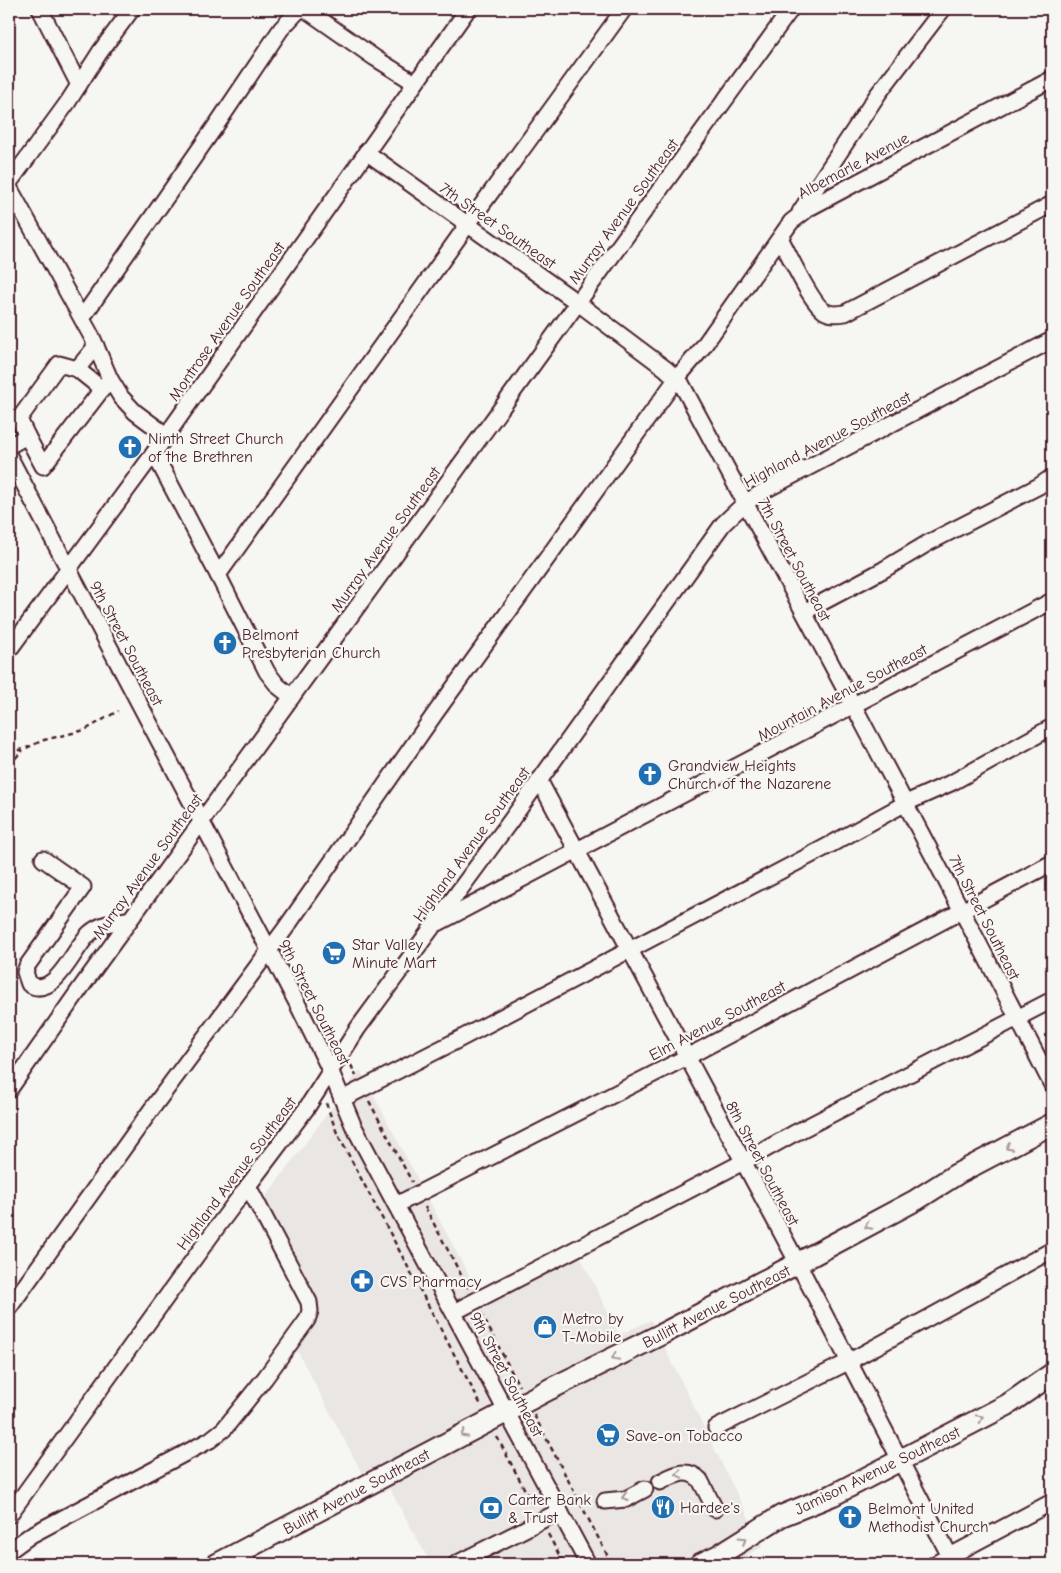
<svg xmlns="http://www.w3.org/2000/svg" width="1061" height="1573" viewBox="0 0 1061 1573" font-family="'Comic Neue',sans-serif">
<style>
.built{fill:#e9e6e3}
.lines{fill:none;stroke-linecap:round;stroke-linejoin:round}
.minor-casing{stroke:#4a1f2b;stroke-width:19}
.major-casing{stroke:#4a1f2b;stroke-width:24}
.path{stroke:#4a1f2b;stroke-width:2.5;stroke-dasharray:5 4;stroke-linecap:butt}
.minor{stroke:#f6f6f2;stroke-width:15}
.major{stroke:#f6f6f2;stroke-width:20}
.oneway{stroke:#a99598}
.labels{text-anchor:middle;stroke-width:4.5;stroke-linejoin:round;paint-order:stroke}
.street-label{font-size:16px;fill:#4a1f2b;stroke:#f6f6f2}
.poi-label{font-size:16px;fill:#4a1f2b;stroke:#f6f6f2;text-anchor:start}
</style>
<rect width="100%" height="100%" fill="#f6f6f2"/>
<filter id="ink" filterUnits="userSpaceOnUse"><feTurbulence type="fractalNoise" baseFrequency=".02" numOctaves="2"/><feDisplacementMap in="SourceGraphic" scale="10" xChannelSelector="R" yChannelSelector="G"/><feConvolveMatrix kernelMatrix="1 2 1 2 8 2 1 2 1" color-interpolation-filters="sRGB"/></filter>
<g filter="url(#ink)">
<path class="built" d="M 360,1070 L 478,1293 L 574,1244 L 619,1335 L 651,1320 L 763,1547 L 747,1555 L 751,1564 L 431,1564 L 390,1489 L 374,1496 L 295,1346 L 312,1323 L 261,1203 Z"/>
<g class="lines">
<g class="minor-casing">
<g id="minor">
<path d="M 40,9 L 79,85"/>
<path d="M 305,9 L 375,58 L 415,83"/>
<path d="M 366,152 L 578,303 L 666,369 L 681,383 C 806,616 931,849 1052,1085"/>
<path d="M 9,183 L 68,102 L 100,52 L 132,9"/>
<path d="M 9,187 L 92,337 L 110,379 L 121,397 L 135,412 L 166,435"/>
<path d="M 800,212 L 878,94 L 943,9"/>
<path d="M 780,238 C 789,254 812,306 826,312 C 832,315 839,314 845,313 L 1052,204"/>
<path d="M 82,318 L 217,124 L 281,29 L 297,12 L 302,9"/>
<path d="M 77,369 L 96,346"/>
<path d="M 27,436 L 19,419 L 59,364 L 77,369 L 102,389"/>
<path d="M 9,446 L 27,436 L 43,466 L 110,379"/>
<path d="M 154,453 L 218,575 L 267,672 L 278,686 L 292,697"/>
<path d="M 9,456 L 297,1003 L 331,1072 L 353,1125 L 588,1564"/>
<path d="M 218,575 L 468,224 L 624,9"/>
<path d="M 804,612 L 883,570 L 928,543 L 1039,486 L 1052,477"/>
<path d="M 9,650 L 154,453 L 468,9"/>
<path d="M 539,780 L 803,1273 L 954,1564"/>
<path d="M 43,859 L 83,887 L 27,966 L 25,972 L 29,984 C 55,1000 74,947 90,933 C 101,923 116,922 130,919"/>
<path d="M 438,923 L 1052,601"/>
<path d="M 9,1090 L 82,986 L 791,9"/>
<path d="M 342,1099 L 452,1043 L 826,847 L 906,803 L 953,782 L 1052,727"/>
<path d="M 396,1205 L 687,1057 L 1052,863"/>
<path d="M 9,1308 L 151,1110 L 285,929 L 434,715 L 677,378 L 700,351 L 791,222 L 809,208 L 1052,79"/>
<path d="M 454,1312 L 743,1162 L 793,1134 L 1052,1000"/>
<path d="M 716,1428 L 848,1362 L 1052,1250"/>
<path d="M 660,1482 C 674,1475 687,1467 700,1480 L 715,1509"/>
<path d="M 605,1501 L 626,1499 L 645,1489"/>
<path d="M 9,1515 L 217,1227 L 306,1109 L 358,1028 L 509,823 L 723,524 L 745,503 L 767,489 L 1052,340"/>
<path d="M 9,1551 L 31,1535 L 210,1440 L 224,1429 L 265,1378 L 307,1320 L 310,1311 L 309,1302 L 248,1186"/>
<path d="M 242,1551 L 249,1564"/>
<path d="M 456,1564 L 560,1511"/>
<path d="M 935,1564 L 1052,1502"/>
</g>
</g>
<g class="major-casing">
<g id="major">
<path d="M 217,1564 L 550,1389 L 664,1333 L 798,1263 L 916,1200 L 957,1174 L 1052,1124"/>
<path d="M 700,1564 L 719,1555 L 781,1516 L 833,1495 L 1007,1405 L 1052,1374"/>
</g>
</g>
<g class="path">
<path d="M 9,752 L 24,749 L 44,740 L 85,730 L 118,711"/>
<path d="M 9,765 L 23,750"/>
<path d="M 351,1065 L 356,1076"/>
<path d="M 369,1101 L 412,1182"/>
<path d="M 326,1103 L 337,1133 L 481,1405"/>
<path d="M 425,1207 L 468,1288"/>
<path d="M 481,1313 L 519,1386"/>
<path d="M 534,1415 L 612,1564"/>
<path d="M 497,1437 L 534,1507"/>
<path d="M 548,1534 L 564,1564"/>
</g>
<use href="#minor" class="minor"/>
<use href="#major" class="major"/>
</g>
<defs><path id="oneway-chevron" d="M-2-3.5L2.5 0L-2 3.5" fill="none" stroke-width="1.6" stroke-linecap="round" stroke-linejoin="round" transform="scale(1.25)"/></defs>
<g class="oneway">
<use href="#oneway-chevron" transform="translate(1009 1147) rotate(152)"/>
<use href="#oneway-chevron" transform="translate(868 1226) rotate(152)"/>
<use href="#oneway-chevron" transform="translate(615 1357) rotate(154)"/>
<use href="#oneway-chevron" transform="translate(980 1418) rotate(-27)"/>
<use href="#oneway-chevron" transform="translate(464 1434) rotate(152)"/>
<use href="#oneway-chevron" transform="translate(679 1474) rotate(169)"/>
<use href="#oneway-chevron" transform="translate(625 1497) rotate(164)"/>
<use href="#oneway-chevron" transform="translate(743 1540) rotate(-32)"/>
</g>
</g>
<defs>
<g id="church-disc" transform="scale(1.25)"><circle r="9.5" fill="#1f6fb2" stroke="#f6f6f2"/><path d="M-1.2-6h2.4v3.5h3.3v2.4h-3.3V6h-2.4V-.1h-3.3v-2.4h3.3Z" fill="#fff"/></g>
<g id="supermarket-disc" transform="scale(1.25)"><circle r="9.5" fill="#1f6fb2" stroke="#f6f6f2"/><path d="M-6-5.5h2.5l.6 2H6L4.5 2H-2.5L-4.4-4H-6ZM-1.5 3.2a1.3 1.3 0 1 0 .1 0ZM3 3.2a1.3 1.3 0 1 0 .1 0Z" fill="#fff"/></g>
<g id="pharmacy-disc" transform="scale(1.25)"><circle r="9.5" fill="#1f6fb2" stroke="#f6f6f2"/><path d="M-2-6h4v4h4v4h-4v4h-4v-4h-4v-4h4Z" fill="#fff"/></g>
<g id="shop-disc" transform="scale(1.25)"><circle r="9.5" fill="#1f6fb2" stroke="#f6f6f2"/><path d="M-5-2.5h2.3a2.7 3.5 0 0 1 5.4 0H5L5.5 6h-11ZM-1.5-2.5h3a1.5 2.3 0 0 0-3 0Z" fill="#fff"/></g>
<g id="restaurant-disc" transform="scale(1.25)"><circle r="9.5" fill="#1f6fb2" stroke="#f6f6f2"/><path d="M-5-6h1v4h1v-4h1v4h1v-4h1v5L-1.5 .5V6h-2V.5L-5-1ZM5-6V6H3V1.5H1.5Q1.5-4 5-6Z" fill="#fff"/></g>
<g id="bank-disc" transform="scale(1.25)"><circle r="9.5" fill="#1f6fb2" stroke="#f6f6f2"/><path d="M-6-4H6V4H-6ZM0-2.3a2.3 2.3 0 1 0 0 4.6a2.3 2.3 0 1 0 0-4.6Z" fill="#fff"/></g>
</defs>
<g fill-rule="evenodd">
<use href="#church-disc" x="130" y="447"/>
<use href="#church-disc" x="225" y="643"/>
<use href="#church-disc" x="650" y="774"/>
<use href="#supermarket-disc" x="334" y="953"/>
<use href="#pharmacy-disc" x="362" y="1281"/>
<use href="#shop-disc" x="545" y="1327"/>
<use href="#supermarket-disc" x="608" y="1435"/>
<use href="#restaurant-disc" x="663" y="1507"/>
<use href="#bank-disc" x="491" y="1508"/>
<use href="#church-disc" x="850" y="1517"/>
</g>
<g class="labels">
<g class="street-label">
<text transform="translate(853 165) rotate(-28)" y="6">Albemarle Avenue</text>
<text transform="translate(623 211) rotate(-54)" y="6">Murray Avenue Southeast</text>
<text transform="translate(498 225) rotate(35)" y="6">7th Street Southeast</text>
<text transform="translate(226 321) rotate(-55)" y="6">Montrose Avenue Southeast</text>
<text transform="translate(827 439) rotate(-28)" y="6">Highland Avenue Southeast</text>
<text transform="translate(385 539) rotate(-54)" y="6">Murray Avenue Southeast</text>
<text transform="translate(795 559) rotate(62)" y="6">7th Street Southeast</text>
<text transform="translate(127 643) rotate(62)" y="6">9th Street Southeast</text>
<text transform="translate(842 692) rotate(-28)" y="6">Mountain Avenue Southeast</text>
<text transform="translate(471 844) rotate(-54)" y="6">Highland Avenue Southeast</text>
<text transform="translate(147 866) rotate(-54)" y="6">Murray Avenue Southeast</text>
<text transform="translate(985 917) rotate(63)" y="6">7th Street Southeast</text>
<text transform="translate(315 1002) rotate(63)" y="6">9th Street Southeast</text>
<text transform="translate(717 1020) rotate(-28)" y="6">Elm Avenue Southeast</text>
<text transform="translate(763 1163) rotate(62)" y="6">8th Street Southeast</text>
<text transform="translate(236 1173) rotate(-53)" y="6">Highland Avenue Southeast</text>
<text transform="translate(716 1306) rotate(-27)" y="6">Bullitt Avenue Southeast</text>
<text transform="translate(507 1374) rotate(62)" y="6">9th Street Southeast</text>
<text transform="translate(877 1470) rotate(-26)" y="6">Jamison Avenue Southeast</text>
<text transform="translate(356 1491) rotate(-28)" y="6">Bullitt Avenue Southeast</text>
</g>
<g class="poi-label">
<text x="148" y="444">Ninth Street Church<tspan x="148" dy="18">of the Brethren</tspan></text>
<text x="242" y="640">Belmont<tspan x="242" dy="18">Presbyterian Church</tspan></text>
<text x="668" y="771">Grandview Heights<tspan x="668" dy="18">Church of the Nazarene</tspan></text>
<text x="352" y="950">Star Valley<tspan x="352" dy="18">Minute Mart</tspan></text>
<text x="380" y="1287">CVS Pharmacy</text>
<text x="562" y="1324">Metro by<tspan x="562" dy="18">T-Mobile</tspan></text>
<text x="626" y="1441">Save-on Tobacco</text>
<text x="508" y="1505">Carter Bank<tspan x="508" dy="18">&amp; Trust</tspan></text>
<text x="680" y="1513">Hardee's</text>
<text x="868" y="1514">Belmont United<tspan x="868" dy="18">Methodist Church</tspan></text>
</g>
</g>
<rect width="1061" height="1573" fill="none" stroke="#f6f6f2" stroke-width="30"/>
<rect x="15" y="15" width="1031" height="1543" fill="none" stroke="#4a1f2b" stroke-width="2" filter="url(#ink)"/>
</svg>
